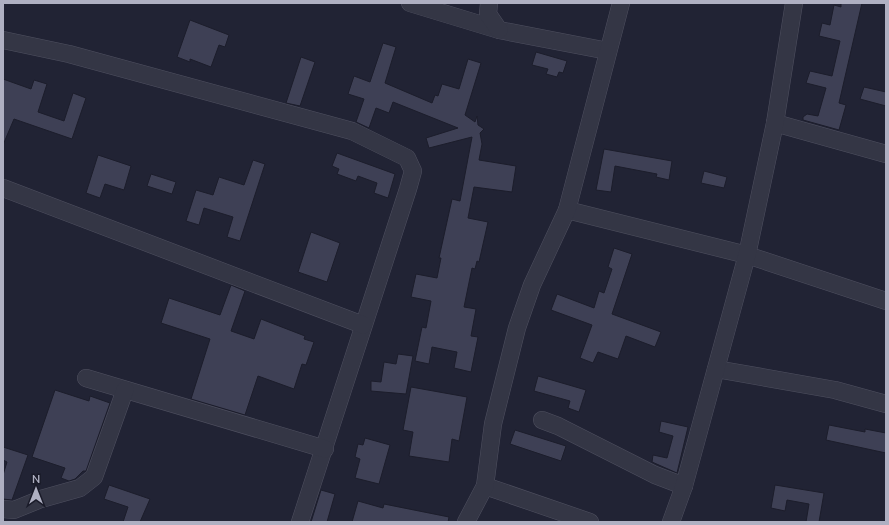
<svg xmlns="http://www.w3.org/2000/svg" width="889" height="525" viewBox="0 0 889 525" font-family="'Nunito Sans',sans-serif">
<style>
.building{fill:#3e4055;stroke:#1c1d2b}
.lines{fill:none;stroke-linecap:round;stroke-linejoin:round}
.minor-casing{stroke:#4f5060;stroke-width:18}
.minor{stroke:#343645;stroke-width:17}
</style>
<rect width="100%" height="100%" fill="#212334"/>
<g class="building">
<path d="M 841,3 L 862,3 L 839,103 L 846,105 L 839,130 L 803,120 L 803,117 L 807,114 L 818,116 L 826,88 L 806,83 L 810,71 L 832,76 L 840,41 L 819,36 L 822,23 L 830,25 L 834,5 L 841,7 Z"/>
<path d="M 190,20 L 229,35 L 225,47 L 219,45 L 211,67 L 190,59 L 190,62 L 177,57 Z"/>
<path d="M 383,43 L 396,47 L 385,83 L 432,103 L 435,95 L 438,96 L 442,84 L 459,89 L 468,59 L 481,63 L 465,115 L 475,122 L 477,116 L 478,125 L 484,129 L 480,133 L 482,144 L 479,160 L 516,166 L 512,192 L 474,187 L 468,218 L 488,222 L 479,262 L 477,261 L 475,269 L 472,268 L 464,307 L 476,309 L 471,336 L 478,337 L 471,372 L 454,368 L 457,352 L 432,347 L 429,364 L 415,361 L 422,327 L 426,328 L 431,301 L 411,297 L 416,274 L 437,278 L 441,258 L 439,258 L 452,199 L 460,201 L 472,137 L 429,148 L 426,138 L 458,128 L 393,102 L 389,113 L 376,108 L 369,128 L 356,122 L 364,99 L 348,94 L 354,76 L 370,82 Z"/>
<path d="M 536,52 L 567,61 L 563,73 L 559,72 L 557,77 L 546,74 L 548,69 L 532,65 Z"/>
<path d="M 301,57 L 315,62 L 300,106 L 286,103 Z"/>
<path d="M 3,79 L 31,89 L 34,80 L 47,84 L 38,112 L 64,121 L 73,93 L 86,98 L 72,139 L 14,119 L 3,145 Z"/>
<path d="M 864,87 L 886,92 L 886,106 L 860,99 Z"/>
<path d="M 604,149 L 672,161 L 669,180 L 656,177 L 657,174 L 615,166 L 611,192 L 596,190 Z"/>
<path d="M 337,153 L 395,174 L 388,198 L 374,193 L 377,183 L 358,176 L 356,181 L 337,174 L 339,169 L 332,166 Z"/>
<path d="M 98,155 L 131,166 L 124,190 L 105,184 L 100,198 L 86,193 Z"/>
<path d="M 253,160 L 265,164 L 240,241 L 227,237 L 233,217 L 204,208 L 199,225 L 186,221 L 196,190 L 213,195 L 219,177 L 244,185 Z"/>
<path d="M 704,171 L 727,177 L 724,188 L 701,183 Z"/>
<path d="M 151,174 L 176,182 L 172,194 L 147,186 Z"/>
<path d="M 311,232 L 340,243 L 327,282 L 298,272 Z"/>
<path d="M 614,248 L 632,254 L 612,314 L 661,332 L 655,347 L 626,336 L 618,359 L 598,352 L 593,363 L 580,358 L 592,325 L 551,310 L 557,294 L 594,308 L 599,291 L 604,293 L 612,269 L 608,267 Z"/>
<path d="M 231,285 L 245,291 L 231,331 L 254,339 L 261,319 L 305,336 L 304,339 L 314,342 L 306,365 L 302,364 L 294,389 L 258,376 L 245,415 L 191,399 L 210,339 L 161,323 L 169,298 L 220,315 Z"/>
<path d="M 398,354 L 413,356 L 406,394 L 371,391 L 371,381 L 381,382 L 384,362 L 396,364 Z"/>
<path d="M 538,376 L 586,390 L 579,412 L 568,408 L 570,401 L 534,391 Z"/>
<path d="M 411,387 L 467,397 L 459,441 L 452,439 L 449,462 L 409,456 L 413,432 L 403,430 Z"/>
<path d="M 55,390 L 89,401 L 90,396 L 110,403 L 86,471 L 83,471 L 75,479 L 69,481 L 61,478 L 65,468 L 32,457 Z"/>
<path d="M 661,421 L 688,427 L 677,473 L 652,462 L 653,455 L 667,458 L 673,436 L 659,432 Z"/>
<path d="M 829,425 L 865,432 L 865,429 L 886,433 L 886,453 L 826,440 Z"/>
<path d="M 515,430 L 566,446 L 561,461 L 510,444 Z"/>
<path d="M 365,438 L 390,445 L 379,484 L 355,478 L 360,459 L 355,457 L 358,444 L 363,445 Z"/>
<path d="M 3,447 L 28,455 L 12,500 L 3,499 L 3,475 L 7,462 L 3,460 Z"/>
<path d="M 109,485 L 150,499 L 140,522 L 123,522 L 128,507 L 104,499 Z"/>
<path d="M 775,485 L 824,493 L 819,522 L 806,522 L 809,504 L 787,500 L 785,511 L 771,508 Z"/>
<path d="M 321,490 L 335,494 L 327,522 L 311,522 Z"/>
<path d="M 358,501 L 383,508 L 384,504 L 449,517 L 448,522 L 352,522 Z"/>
</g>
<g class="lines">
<g class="minor-casing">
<g id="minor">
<path d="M 410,3 L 499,30 L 608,51"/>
<path d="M 489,3 L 488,14 L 499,30"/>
<path d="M 3,40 L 69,54 L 352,131 L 407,158 L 413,171 L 408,189 L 300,522"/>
<path d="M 775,123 L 886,154"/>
<path d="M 3,188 L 363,325"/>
<path d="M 567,210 L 747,255 L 886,301"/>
<path d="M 716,369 L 835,390 L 886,404"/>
<path d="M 86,378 L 325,449"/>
<path d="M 542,420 L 558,426 L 655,475 L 684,486"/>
<path d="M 485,486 L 590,522"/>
<path d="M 3,509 L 14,510 L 41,499 L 80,488 L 94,477 L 125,390"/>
<path d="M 466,522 L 485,486 L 493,424 L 517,328 L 532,285 L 567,210 L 621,3"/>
<path d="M 671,522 L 684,486 L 747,255 L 775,123 L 794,3"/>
</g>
</g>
<use href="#minor" class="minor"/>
</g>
<rect width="889" height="525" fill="none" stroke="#afb0c2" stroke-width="8"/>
<g transform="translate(36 489)" stroke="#1a1b29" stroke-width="3" paint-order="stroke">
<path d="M0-3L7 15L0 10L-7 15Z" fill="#afb0c2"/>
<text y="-6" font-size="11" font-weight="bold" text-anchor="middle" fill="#afb0c2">N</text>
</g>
</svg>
